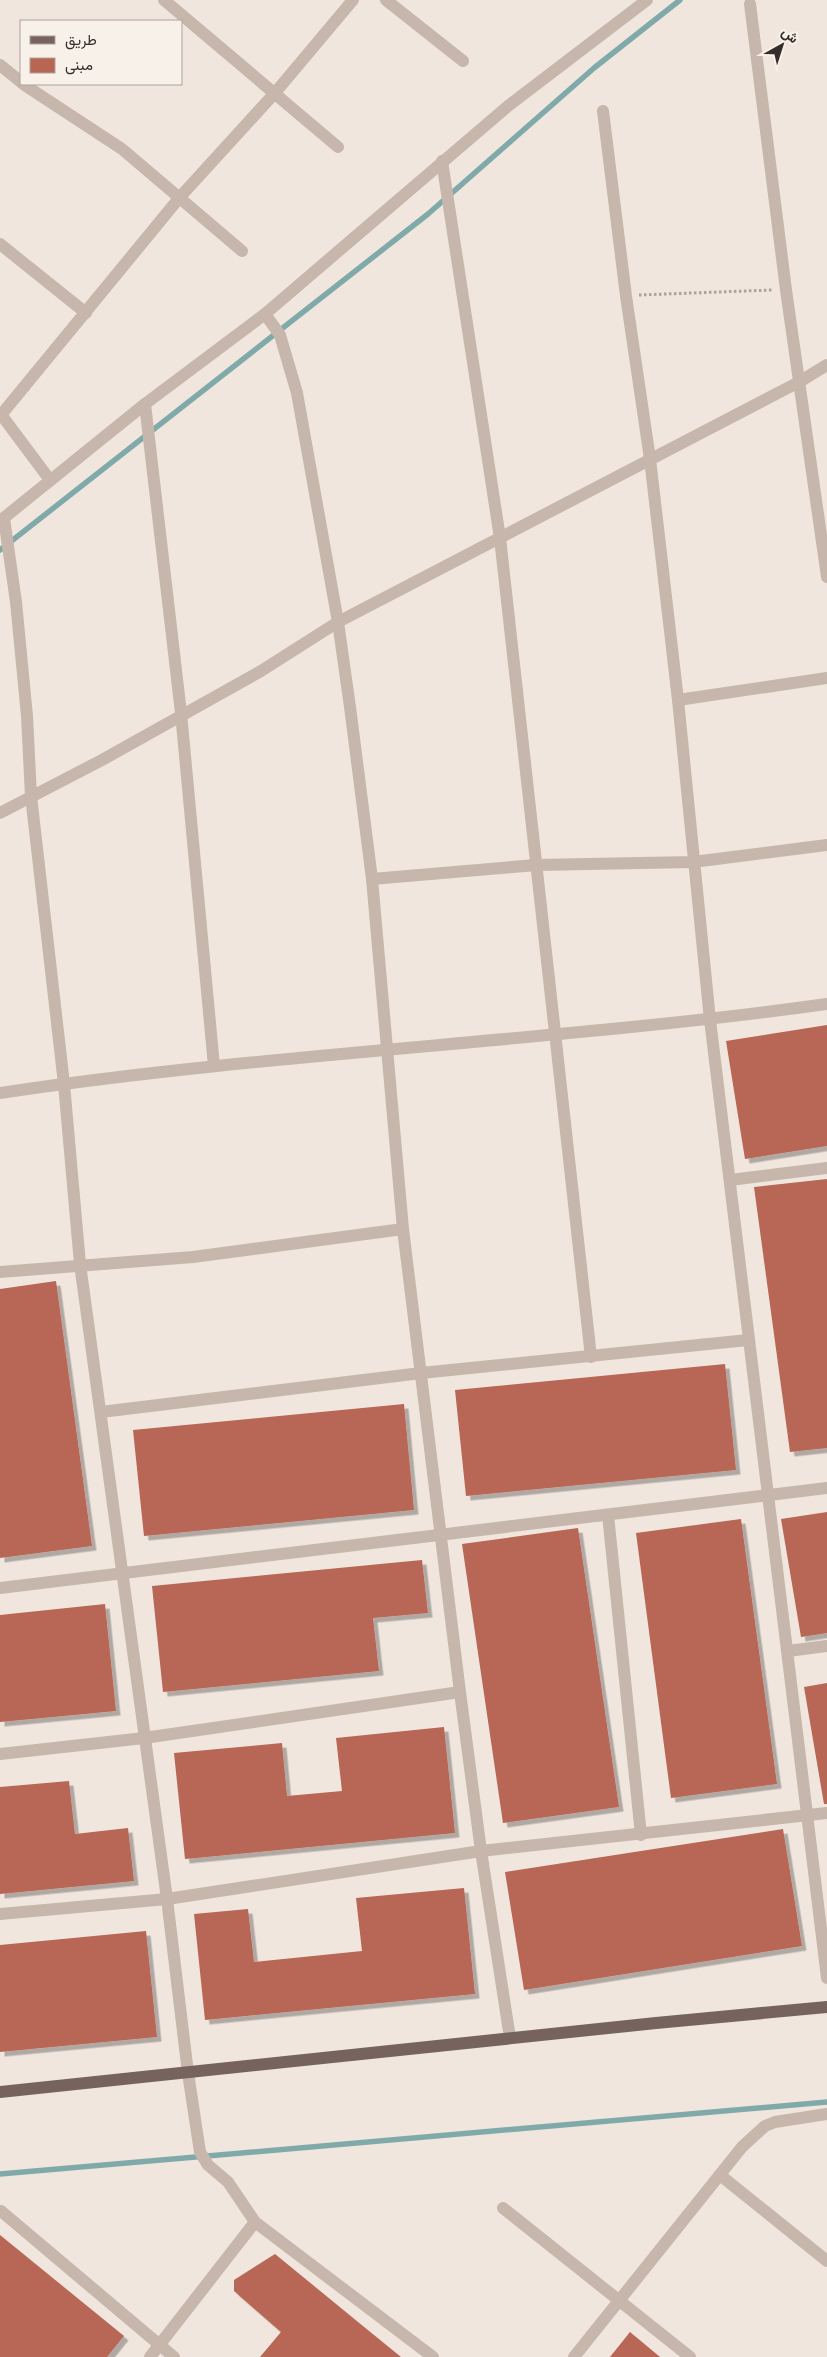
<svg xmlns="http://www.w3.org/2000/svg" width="827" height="2357" viewBox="0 0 827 2357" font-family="Lato,Vazirmatn,sans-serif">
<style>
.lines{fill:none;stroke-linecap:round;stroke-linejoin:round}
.stream{stroke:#80aaa9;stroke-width:5.5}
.building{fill:#b86654;filter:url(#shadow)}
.path{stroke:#b2a096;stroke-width:3;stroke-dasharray:2.5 2.5;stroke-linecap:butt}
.minor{stroke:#c7b6ab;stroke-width:12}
.major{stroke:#76635d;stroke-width:12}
</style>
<defs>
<filter id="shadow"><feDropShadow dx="4.5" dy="4.5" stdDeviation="0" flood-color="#0004"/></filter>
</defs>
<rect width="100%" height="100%" fill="#f0e6de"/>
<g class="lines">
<g class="stream">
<path d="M 0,550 L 428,214 L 594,68 L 680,0"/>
<path d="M 0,2174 L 827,2102"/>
</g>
</g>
<g class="building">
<path d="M 827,1025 L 827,1146 L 745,1159 L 726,1041 Z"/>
<path d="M 827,1179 L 827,1448 L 790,1452 L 754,1187 Z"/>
<path d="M 56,1281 L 92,1546 L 0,1558 L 0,1289 Z"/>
<path d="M 725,1364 L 736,1470 L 466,1496 L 455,1390 Z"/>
<path d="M 404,1404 L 414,1510 L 144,1536 L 133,1430 Z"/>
<path d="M 827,1512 L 827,1633 L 801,1637 L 781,1519 Z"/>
<path d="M 741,1519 L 777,1784 L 671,1798 L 636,1533 Z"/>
<path d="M 578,1528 L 619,1807 L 503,1823 L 462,1544 Z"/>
<path d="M 422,1560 L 428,1613 L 373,1618 L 379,1671 L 163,1692 L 152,1586 Z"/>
<path d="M 105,1604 L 116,1711 L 0,1722 L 0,1615 Z"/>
<path d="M 827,1683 L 827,1804 L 824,1804 L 804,1687 Z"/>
<path d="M 444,1727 L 455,1833 L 185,1859 L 174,1753 L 282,1743 L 287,1796 L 342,1791 L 336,1738 Z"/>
<path d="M 69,1781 L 75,1834 L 128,1828 L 134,1881 L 0,1894 L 0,1787 Z"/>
<path d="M 783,1829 L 802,1946 L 524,1990 L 505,1872 Z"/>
<path d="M 464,1888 L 475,1994 L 205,2020 L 194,1914 L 248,1909 L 254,1962 L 362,1951 L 356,1898 Z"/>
<path d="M 146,1931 L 157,2037 L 0,2052 L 0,1945 Z"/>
<path d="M 0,2235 L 124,2336 L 107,2357 L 0,2357 Z"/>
<path d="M 275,2254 L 358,2322 L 401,2357 L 260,2357 L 281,2332 L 234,2291 L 234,2280 Z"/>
<path d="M 630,2332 L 660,2357 L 610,2357 Z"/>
</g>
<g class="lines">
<path class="path" d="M 639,295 L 772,290"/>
<g class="minor">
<path d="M 164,0 L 338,147"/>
<path d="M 386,0 L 463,61"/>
<path d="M 750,4 L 786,290 L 827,577"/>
<path d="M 0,65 L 21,82"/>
<path d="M 23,84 L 122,149 L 242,251"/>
<path d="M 603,111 L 626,296 L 650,459 L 678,700 L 710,1020 L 827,1978"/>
<path d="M 442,161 L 500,538 L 591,1357"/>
<path d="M 0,244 L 86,313"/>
<path d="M 265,314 L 280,335 L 297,393 L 338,622 L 350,707 L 372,879 L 403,1229 L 460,1692 L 481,1851 L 510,2038"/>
<path d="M 145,404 L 181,713 L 214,1066"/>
<path d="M 0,413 L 50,480"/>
<path d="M 1,415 L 180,197 L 274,94 L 353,0"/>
<path d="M 4,518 L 16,602 L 27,716 L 31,796 L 64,1084 L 80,1264 L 167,1899 L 188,2073 L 200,2152 L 208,2165 L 228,2182 L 255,2222 L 150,2357"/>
<path d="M 0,521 L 145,404 L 265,314 L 508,106 L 647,0"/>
<path d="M 678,700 L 827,678"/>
<path d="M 0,813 L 102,760 L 261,671 L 338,622 L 799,382 L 827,365"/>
<path d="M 372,879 L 536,865 L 693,862 L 827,845"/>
<path d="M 0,1093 C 274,1052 552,1042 827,1004"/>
<path d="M 730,1180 L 827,1168"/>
<path d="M 0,1272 L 193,1257 L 403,1229"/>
<path d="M 101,1412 L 421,1373 L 748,1340"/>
<path d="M 608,1515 L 641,1835"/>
<path d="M 0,1588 L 827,1488"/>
<path d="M 788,1651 L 827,1646"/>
<path d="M 0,1754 L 144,1738 L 460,1692"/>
<path d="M 0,1914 L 167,1899 L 481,1851 L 827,1813"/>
<path d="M 720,2175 L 827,2261"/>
<path d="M 503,2208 L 690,2357"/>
<path d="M 1,2211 L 174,2357"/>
<path d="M 255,2222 L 433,2357"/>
<path d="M 574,2357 L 742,2147 L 765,2126 L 775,2122 L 827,2114"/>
</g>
<path class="major" d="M 0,2092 L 656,2023 L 827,2007"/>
</g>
<rect x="20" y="20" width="162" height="65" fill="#f8f1ea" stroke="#aaa39d"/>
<rect x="30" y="36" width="25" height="8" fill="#76635d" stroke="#aaa39d"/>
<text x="65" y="45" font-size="15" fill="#352d2a">طريق</text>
<rect x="30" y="58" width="25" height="15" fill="#b86654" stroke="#aaa39d"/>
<text x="65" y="70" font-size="15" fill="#352d2a">مبنى</text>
<g transform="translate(782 45) rotate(39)" stroke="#f8f1ea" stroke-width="4" paint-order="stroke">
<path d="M0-4L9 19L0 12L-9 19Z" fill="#352d2a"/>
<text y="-8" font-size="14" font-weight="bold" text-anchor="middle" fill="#352d2a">ش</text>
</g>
</svg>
